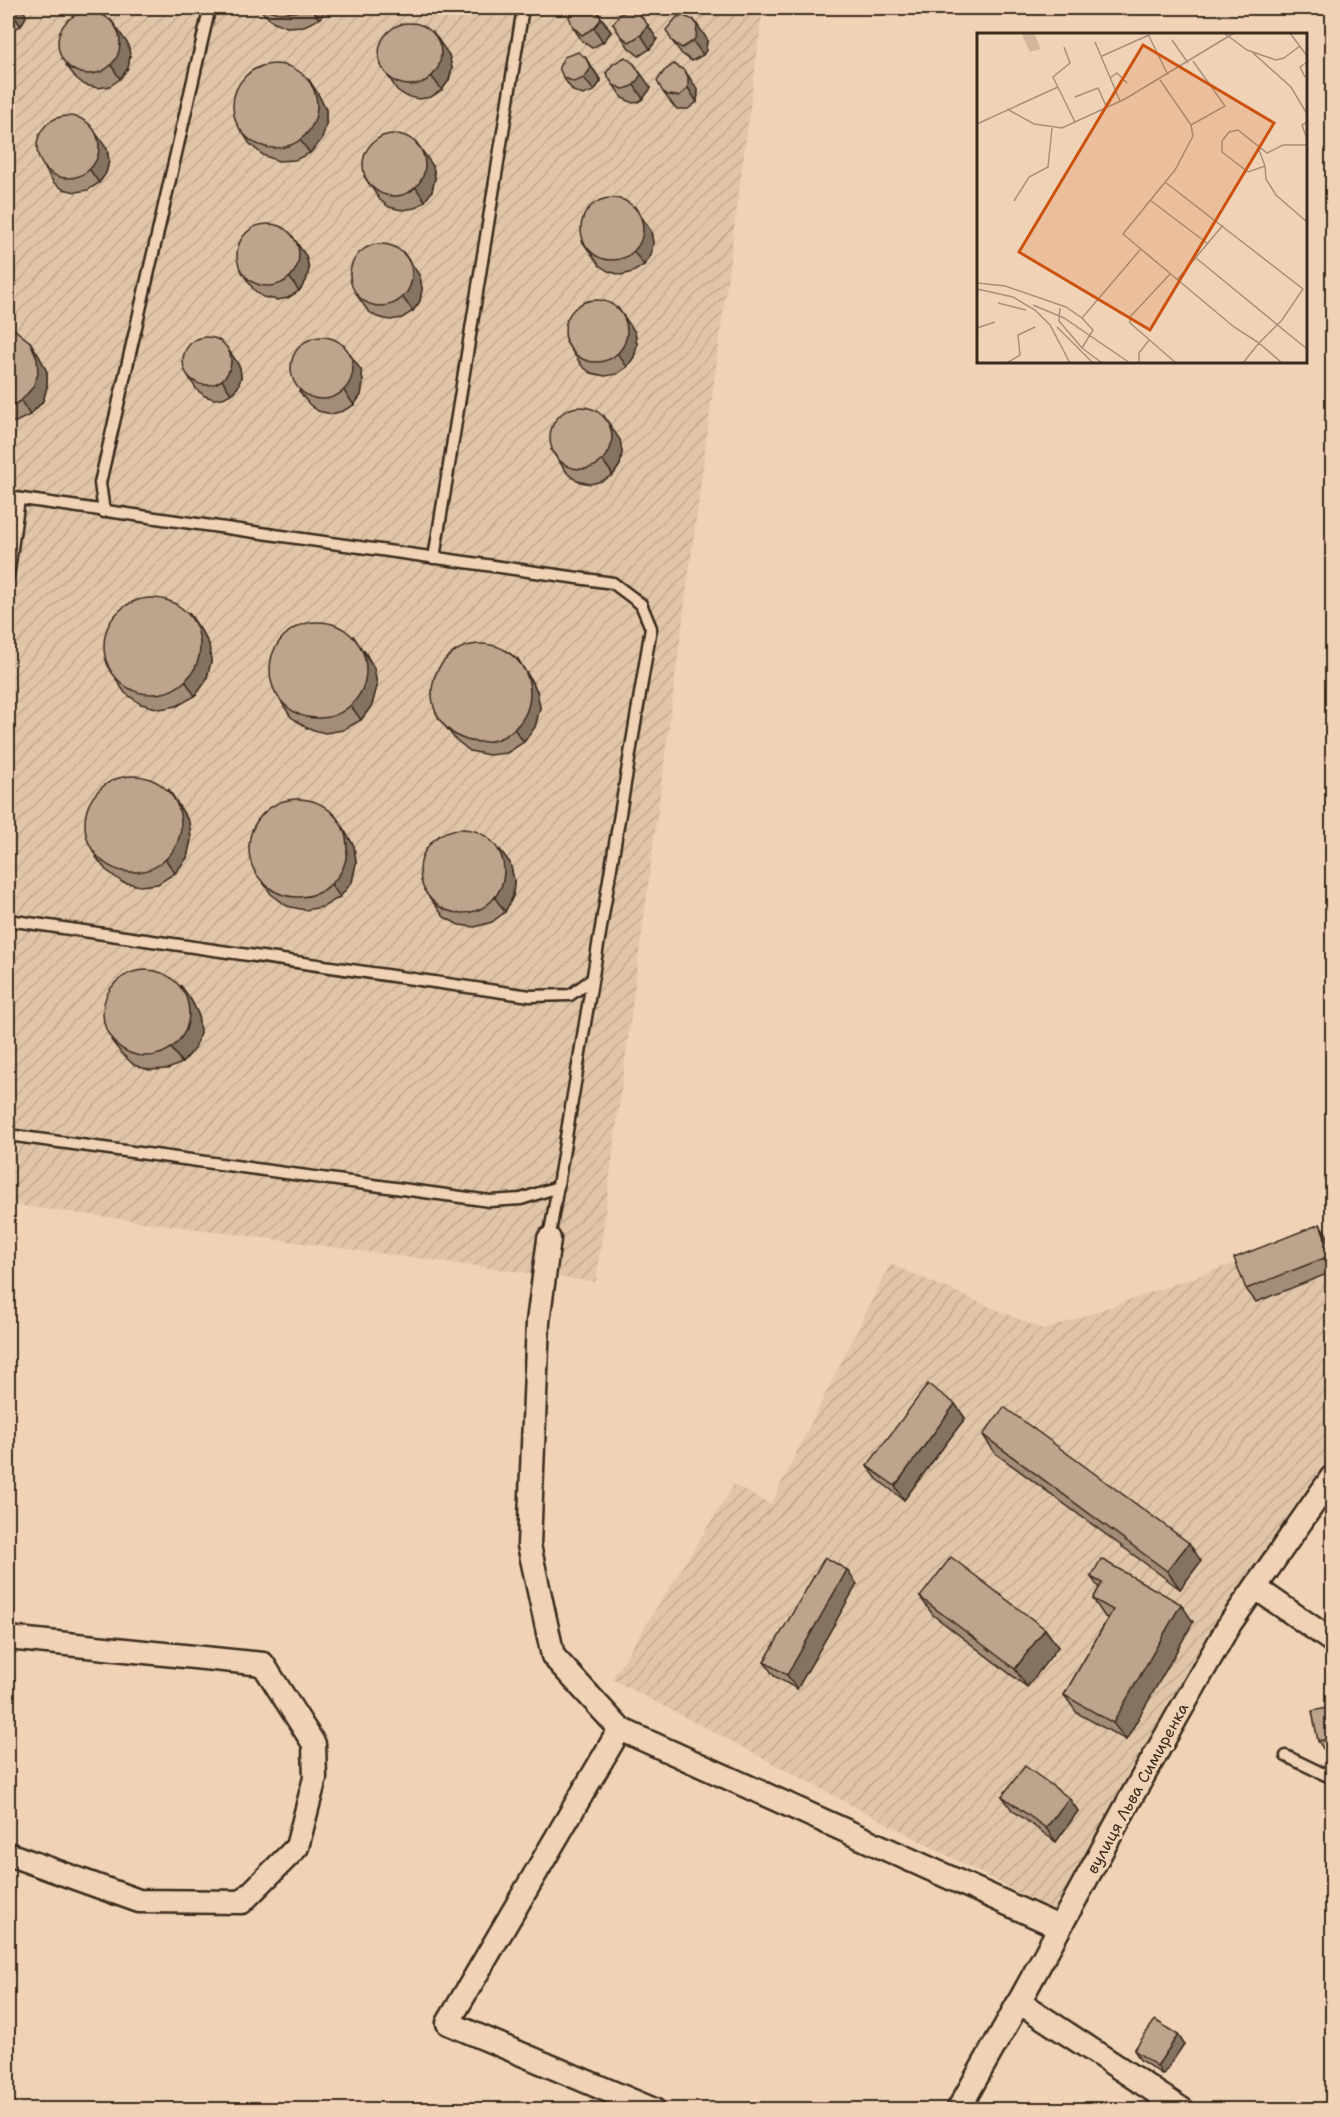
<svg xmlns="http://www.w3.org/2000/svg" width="1340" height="2117" viewBox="0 0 1340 2117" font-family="'Shantell Sans',sans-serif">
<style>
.industrial{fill:url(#industrial-furrows)}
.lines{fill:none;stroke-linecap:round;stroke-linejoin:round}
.service-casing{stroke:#3b2a1e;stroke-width:15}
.minor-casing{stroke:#3b2a1e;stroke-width:27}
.service{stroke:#f0d3b6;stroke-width:10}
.minor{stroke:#f0d3b6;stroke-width:22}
.wall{fill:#a38d78;stroke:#3b2a1e;stroke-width:1.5}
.shaded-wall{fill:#857362;stroke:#3b2a1e;stroke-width:1.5}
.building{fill:#bea48c;stroke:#3b2a1e;stroke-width:1.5}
.labels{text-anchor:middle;stroke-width:6;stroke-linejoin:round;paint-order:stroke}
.street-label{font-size:16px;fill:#3b2a1e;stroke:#f0d3b6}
.inset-road{fill:none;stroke:#a88f79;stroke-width:1.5}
.view{fill:#ce520f;fill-opacity:0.15;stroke:#ce520f;stroke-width:3}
.inset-edge{fill:none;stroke:#3b2a1e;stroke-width:3}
</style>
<defs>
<pattern id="industrial-furrows" width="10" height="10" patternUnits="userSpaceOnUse" patternTransform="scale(1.5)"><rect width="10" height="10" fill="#e1c5a9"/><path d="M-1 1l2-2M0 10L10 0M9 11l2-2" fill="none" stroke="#c2a991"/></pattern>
</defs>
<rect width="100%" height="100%" fill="#f0d3b6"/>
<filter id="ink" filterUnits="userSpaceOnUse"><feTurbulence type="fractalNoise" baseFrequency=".0167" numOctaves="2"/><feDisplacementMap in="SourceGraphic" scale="12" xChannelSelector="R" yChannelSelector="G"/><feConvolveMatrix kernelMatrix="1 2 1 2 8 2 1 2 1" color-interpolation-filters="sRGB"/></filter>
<g filter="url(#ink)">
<g class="industrial">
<path d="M 8,8 L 763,8 L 596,1282 L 8,1204 Z"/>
<path d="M 1332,1229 L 1332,1451 L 1245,1580 L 1057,1913 L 612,1679 L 734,1485 L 771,1504 L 890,1264 L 1044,1330 Z"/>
</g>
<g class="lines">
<g class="service-casing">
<g id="service">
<path d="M 8,497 L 613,583 L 641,604 L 651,628 L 549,1239"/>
<path d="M 104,512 L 100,483 L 208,15 L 204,8"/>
<path d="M 434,558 L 523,8"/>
<path d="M 8,577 L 19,499"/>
<path d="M 8,920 L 530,996 L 570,995 L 591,980"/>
<path d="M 8,1135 L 490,1201 L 521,1199 L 558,1187"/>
<path d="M 1286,1756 L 1332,1778"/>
</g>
</g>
<g class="minor-casing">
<g id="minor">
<path d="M 549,1239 L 538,1322 L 529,1545 L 553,1656 L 620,1729 L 1059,1927"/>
<path d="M 1256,1588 L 1332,1641"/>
<path d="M 8,1638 L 263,1664 L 314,1744 L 315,1778 L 297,1847 L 242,1902 L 139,1901 L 8,1854"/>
<path d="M 620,1729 L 448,2023 L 654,2110"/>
<path d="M 1019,2002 L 1183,2110"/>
<path d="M 958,2110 L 1019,2002 L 1129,1801 L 1229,1625 L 1332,1477"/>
</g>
</g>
<use href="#service" class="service"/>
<use href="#minor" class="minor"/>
</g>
<g class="wall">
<path d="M 8,8 L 26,16 L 21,26 L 11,30 L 8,29 Z"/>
<path d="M 258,8 L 329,8 L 319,19 L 304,26 L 287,27 L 272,21 Z"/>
<path d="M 604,21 L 611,32 L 603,42 L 592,48 L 582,41 L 573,27 Z"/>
<path d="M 613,24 L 657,39 L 650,49 L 639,56 L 629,48 Z"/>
<path d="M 707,39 L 706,50 L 703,55 L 692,61 L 682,54 L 672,41 Z"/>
<path d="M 128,44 L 130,56 L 128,68 L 120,79 L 110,86 L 98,88 L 85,85 L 76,78 L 66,65 Z"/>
<path d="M 449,55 L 452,68 L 449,80 L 442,90 L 431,97 L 419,99 L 406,96 L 397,90 L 381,65 Z"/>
<path d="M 594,70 L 601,81 L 594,91 L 583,95 L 573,91 L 563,77 Z"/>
<path d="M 606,73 L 651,88 L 643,99 L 638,102 L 633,103 L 622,98 Z"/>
<path d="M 309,80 L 318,94 L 326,110 L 326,125 L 322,139 L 310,153 L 295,160 L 278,161 L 263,155 L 250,144 L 241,130 Z"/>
<path d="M 694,85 L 698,90 L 697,102 L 688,109 L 677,109 L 673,105 L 663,92 Z"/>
<path d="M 107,149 L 109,161 L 106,173 L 99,183 L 88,190 L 76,192 L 63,189 L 54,183 L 45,169 Z"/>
<path d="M 433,166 L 435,178 L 432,191 L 425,201 L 415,208 L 402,210 L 389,207 L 380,200 L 364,176 Z"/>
<path d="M 651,231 L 653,243 L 651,255 L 644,265 L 633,272 L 621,275 L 608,271 L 599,265 L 582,241 Z"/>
<path d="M 306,256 L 309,269 L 306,281 L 299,291 L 288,298 L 277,300 L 263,297 L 254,290 L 245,277 Z"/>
<path d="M 420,276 L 422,289 L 420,301 L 413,311 L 402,318 L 390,320 L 377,317 L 368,311 L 358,297 Z"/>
<path d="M 8,327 L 30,342 L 39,356 L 47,372 L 47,387 L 43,401 L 30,415 L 16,422 L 8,422 Z"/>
<path d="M 635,332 L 637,345 L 634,357 L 627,367 L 617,374 L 605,376 L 591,373 L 582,366 L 566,342 Z"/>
<path d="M 227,348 L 236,361 L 240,368 L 241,377 L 238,387 L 231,394 L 223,398 L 214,399 L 205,396 L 197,390 L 188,376 Z"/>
<path d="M 361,370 L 363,382 L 361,395 L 354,405 L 343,411 L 331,414 L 318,411 L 309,404 L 299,391 Z"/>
<path d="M 620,440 L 622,452 L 620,465 L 613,475 L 602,481 L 590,484 L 577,481 L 568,474 L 551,450 Z"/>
<path d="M 198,626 L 209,644 L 211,662 L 206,681 L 195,696 L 177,706 L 160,709 L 141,704 L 125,693 L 116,679 Z"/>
<path d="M 364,650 L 374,668 L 377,686 L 372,705 L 361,720 L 343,730 L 325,733 L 307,728 L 291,717 L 282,703 Z"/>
<path d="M 527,673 L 537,691 L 540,708 L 535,727 L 524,742 L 507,753 L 489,755 L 470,751 L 455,739 L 445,726 Z"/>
<path d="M 169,790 L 189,822 L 191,839 L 187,858 L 175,873 L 158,884 L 140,886 L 122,882 L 106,870 L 96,857 Z"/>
<path d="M 334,814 L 354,846 L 356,863 L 352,882 L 340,897 L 323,907 L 305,910 L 287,906 L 271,894 L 262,881 Z"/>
<path d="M 500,850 L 510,863 L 514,880 L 513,896 L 505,912 L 492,922 L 475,927 L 459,925 L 444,917 L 424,890 Z"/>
<path d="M 181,986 L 191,1000 L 198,1014 L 200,1033 L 195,1048 L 182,1063 L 168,1069 L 149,1070 L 134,1065 L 121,1053 L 111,1040 Z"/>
<path d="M 1329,1238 L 1332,1246 L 1332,1272 L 1256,1302 L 1246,1289 Z"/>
<path d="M 955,1404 L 965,1418 L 904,1500 L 877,1479 L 867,1466 Z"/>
<path d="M 983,1435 L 1201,1561 L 1180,1589 L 995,1453 Z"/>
<path d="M 1091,1577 L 1193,1622 L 1126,1740 L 1077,1713 L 1064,1695 L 1108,1618 L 1105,1617 L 1093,1599 L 1099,1588 Z"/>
<path d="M 857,1584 L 797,1689 L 774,1676 L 764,1662 Z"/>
<path d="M 920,1597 L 1045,1629 L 1058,1647 L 1027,1687 L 933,1615 Z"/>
<path d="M 1332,1707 L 1332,1749 L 1324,1750 L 1318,1741 Z"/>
<path d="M 1002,1796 L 1069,1798 L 1078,1811 L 1056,1842 L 1012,1810 Z"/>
<path d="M 1178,2035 L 1184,2044 L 1163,2075 L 1140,2060 L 1134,2050 Z"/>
</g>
<g class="shaded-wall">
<path d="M 14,8 L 23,8 L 26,16 L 21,26 L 12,13 Z"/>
<path d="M 311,8 L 329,8 L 319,19 Z"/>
<path d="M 595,8 L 611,32 L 603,42 L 594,28 Z"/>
<path d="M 111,20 L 128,44 L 130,56 L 128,68 L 120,79 L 111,65 Z"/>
<path d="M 694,20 L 707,39 L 706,50 L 703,55 L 693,41 Z"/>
<path d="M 648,25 L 657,39 L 650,49 L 641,35 Z"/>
<path d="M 433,32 L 449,55 L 452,68 L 449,80 L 442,90 L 432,77 Z"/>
<path d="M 585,57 L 601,81 L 594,91 L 584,78 Z"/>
<path d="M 634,64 L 651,88 L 643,99 L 634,85 Z"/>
<path d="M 685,71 L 698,90 L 697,102 L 688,88 Z"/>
<path d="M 309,80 L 318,94 L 326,110 L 326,125 L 322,139 L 310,153 L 300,140 Z"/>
<path d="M 90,125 L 107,149 L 109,161 L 106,173 L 99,183 L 90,170 Z"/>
<path d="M 416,142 L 433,166 L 435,178 L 432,191 L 425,201 L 416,188 Z"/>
<path d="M 635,207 L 651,231 L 653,243 L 651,255 L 644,265 L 634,252 Z"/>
<path d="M 290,233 L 306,256 L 309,269 L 306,281 L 299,291 L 290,278 Z"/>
<path d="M 403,252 L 420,276 L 422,289 L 420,301 L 413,311 L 403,298 Z"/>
<path d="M 618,308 L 635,332 L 637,345 L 634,357 L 627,367 L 618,354 Z"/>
<path d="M 30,342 L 39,356 L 47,372 L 47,387 L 43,401 L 30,415 L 21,401 Z"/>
<path d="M 344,346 L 361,370 L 363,382 L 361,395 L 354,405 L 344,391 Z"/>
<path d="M 227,348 L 236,361 L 240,368 L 241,377 L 238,387 L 231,394 L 222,380 Z"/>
<path d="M 604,416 L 620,440 L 622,452 L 620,465 L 613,475 L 603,461 Z"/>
<path d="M 189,613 L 198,626 L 209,644 L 211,662 L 206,681 L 195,696 L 186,682 Z"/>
<path d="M 354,637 L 374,668 L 377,686 L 372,705 L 361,720 L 351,706 Z"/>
<path d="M 518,659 L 537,691 L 540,708 L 535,727 L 524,742 L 514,729 Z"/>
<path d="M 169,790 L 189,822 L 191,839 L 187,858 L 175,873 L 166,860 Z"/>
<path d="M 334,814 L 354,846 L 356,863 L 352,882 L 340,897 L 331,884 Z"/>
<path d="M 500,850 L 510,863 L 514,880 L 513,896 L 505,912 L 495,898 Z"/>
<path d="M 181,986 L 191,1000 L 198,1014 L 200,1033 L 195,1048 L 182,1063 L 172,1049 Z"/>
<path d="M 1320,1224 L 1329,1238 L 1332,1246 L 1332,1256 Z"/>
<path d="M 955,1404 L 965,1418 L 904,1500 L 895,1486 Z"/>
<path d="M 1189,1543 L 1201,1561 L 1180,1589 L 1167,1571 Z"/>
<path d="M 847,1570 L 857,1584 L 797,1689 L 787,1675 Z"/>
<path d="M 1181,1604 L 1193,1622 L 1126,1740 L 1113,1723 Z"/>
<path d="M 1045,1629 L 1058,1647 L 1027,1687 L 1015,1669 Z"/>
<path d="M 1069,1798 L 1078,1811 L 1056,1842 L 1046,1828 Z"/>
<path d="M 1178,2035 L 1184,2044 L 1163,2075 L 1157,2066 Z"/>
</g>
<g class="building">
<path d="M 8,8 L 14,8 L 12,13 L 8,14 Z"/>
<path d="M 262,8 L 305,8 L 295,12 L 278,13 Z"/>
<path d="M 573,8 L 595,8 L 601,19 L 594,28 L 582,35 L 573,27 L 569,17 Z"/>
<path d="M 631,10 L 637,11 L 648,25 L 641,35 L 629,42 L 620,35 L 613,24 L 620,14 Z"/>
<circle cx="89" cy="43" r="31"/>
<path d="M 683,16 L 694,20 L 697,26 L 696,37 L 693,41 L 682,48 L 672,41 L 666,30 L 677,17 Z"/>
<circle cx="410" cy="54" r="31"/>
<path d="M 578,52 L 585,57 L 591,68 L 584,78 L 574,82 L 563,77 L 559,67 L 564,57 Z"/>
<path d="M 625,57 L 634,64 L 641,75 L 634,85 L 628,88 L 623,89 L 613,85 L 606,73 L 613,64 Z"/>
<path d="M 674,64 L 685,71 L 688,77 L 688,88 L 679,96 L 668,95 L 663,92 L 657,81 L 664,71 Z"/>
<circle cx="275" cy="106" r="42"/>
<circle cx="68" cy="147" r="31"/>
<circle cx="394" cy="165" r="31"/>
<circle cx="612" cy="229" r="31"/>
<circle cx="268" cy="255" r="31"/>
<circle cx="381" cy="275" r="31"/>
<circle cx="596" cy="331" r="31"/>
<path d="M 8,327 L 15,330 L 30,342 L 37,358 L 38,374 L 33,387 L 21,401 L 8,408 Z"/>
<circle cx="322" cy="368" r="31"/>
<circle cx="207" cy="361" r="24"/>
<circle cx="581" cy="438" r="31"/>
<circle cx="152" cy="646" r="48"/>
<circle cx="318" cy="670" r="48"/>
<circle cx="481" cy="693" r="49"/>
<circle cx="133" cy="824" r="48"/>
<circle cx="298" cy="848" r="49"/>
<circle cx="462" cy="871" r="42"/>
<circle cx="146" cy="1013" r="43"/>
<path d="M 1320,1224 L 1332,1255 L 1246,1289 L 1234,1258 Z"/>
<path d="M 928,1384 L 955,1404 L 895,1486 L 867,1466 Z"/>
<path d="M 1004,1407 L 1189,1543 L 1167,1571 L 983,1435 Z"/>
<path d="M 825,1557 L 847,1570 L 787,1675 L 764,1662 Z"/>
<path d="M 951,1557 L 1045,1629 L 1015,1669 L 920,1597 Z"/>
<path d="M 1101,1559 L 1181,1604 L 1113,1723 L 1064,1695 L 1113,1610 L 1093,1599 L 1102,1583 L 1091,1577 Z"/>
<path d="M 1332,1707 L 1332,1738 L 1318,1741 L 1312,1711 Z"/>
<path d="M 1025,1766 L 1069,1798 L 1046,1828 L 1002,1796 Z"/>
<path d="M 1155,2020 L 1178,2035 L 1157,2066 L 1134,2050 Z"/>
</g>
</g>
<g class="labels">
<g class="street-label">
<text transform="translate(1137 1788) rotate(-61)" y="6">вулиця Льва Симиренка</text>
</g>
</g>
<g transform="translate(977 33)">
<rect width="330" height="330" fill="#f0d3b6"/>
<path d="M 57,0 L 64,16 L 53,19 L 45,2 Z" fill="#d2b79d"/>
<path class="inset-road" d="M 247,0 L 270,17 L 299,27 L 307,25 L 323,13M 313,0 L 330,23M 171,1 L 191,42M 195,7 L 211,30M 118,9 L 143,68M 87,14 L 93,30 L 76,44 L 98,89M 276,20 L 314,54 L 330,81M 125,23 L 172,2M 328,44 L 323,34 L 330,29M 133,45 L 140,40 L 150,50M 183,47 L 214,92 L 216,103 L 198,137 L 146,201 L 257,294 L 282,310 L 266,330M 98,64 L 121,55 L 130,75M 30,76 L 57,91 L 85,95 L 148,66 L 257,0M 330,89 L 325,92 L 330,106M 0,91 L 81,54M 214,92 L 248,73 L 216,28M 282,117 L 288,133 L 271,139 L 245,119 L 245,108 L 252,99 L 261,97 L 290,120 L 306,112 L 330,112M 288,133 L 289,146 L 299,162 L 330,189M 188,149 L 326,256 L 305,287 L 282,310 L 305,330M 173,167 L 231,211M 37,168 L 52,144 L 71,134 L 75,95M 219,225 L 330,316M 193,241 L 153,284 L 153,290 L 199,330M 200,247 L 246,192M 0,250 L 28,253 L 89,274 L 105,285 L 163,217M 0,256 L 36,264 L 58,277 L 73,292 L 93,330M 21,270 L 49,277M 56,272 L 87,285 L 153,330M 83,275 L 82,288 L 105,315 L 125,330M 80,294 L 116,330M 0,295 L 18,289M 105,315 L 116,297 L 105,285M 30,330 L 43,322 L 41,302 L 58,294M 162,330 L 162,320 L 172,307"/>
<path class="view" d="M 166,12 L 297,90 L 173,297 L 42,219 Z"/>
<rect width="330" height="330" class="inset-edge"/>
</g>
<rect width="1340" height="2117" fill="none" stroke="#f0d3b6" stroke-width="30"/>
<rect x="15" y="15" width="1310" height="2087" fill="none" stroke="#3b2a1e" stroke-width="2" filter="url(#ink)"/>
</svg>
